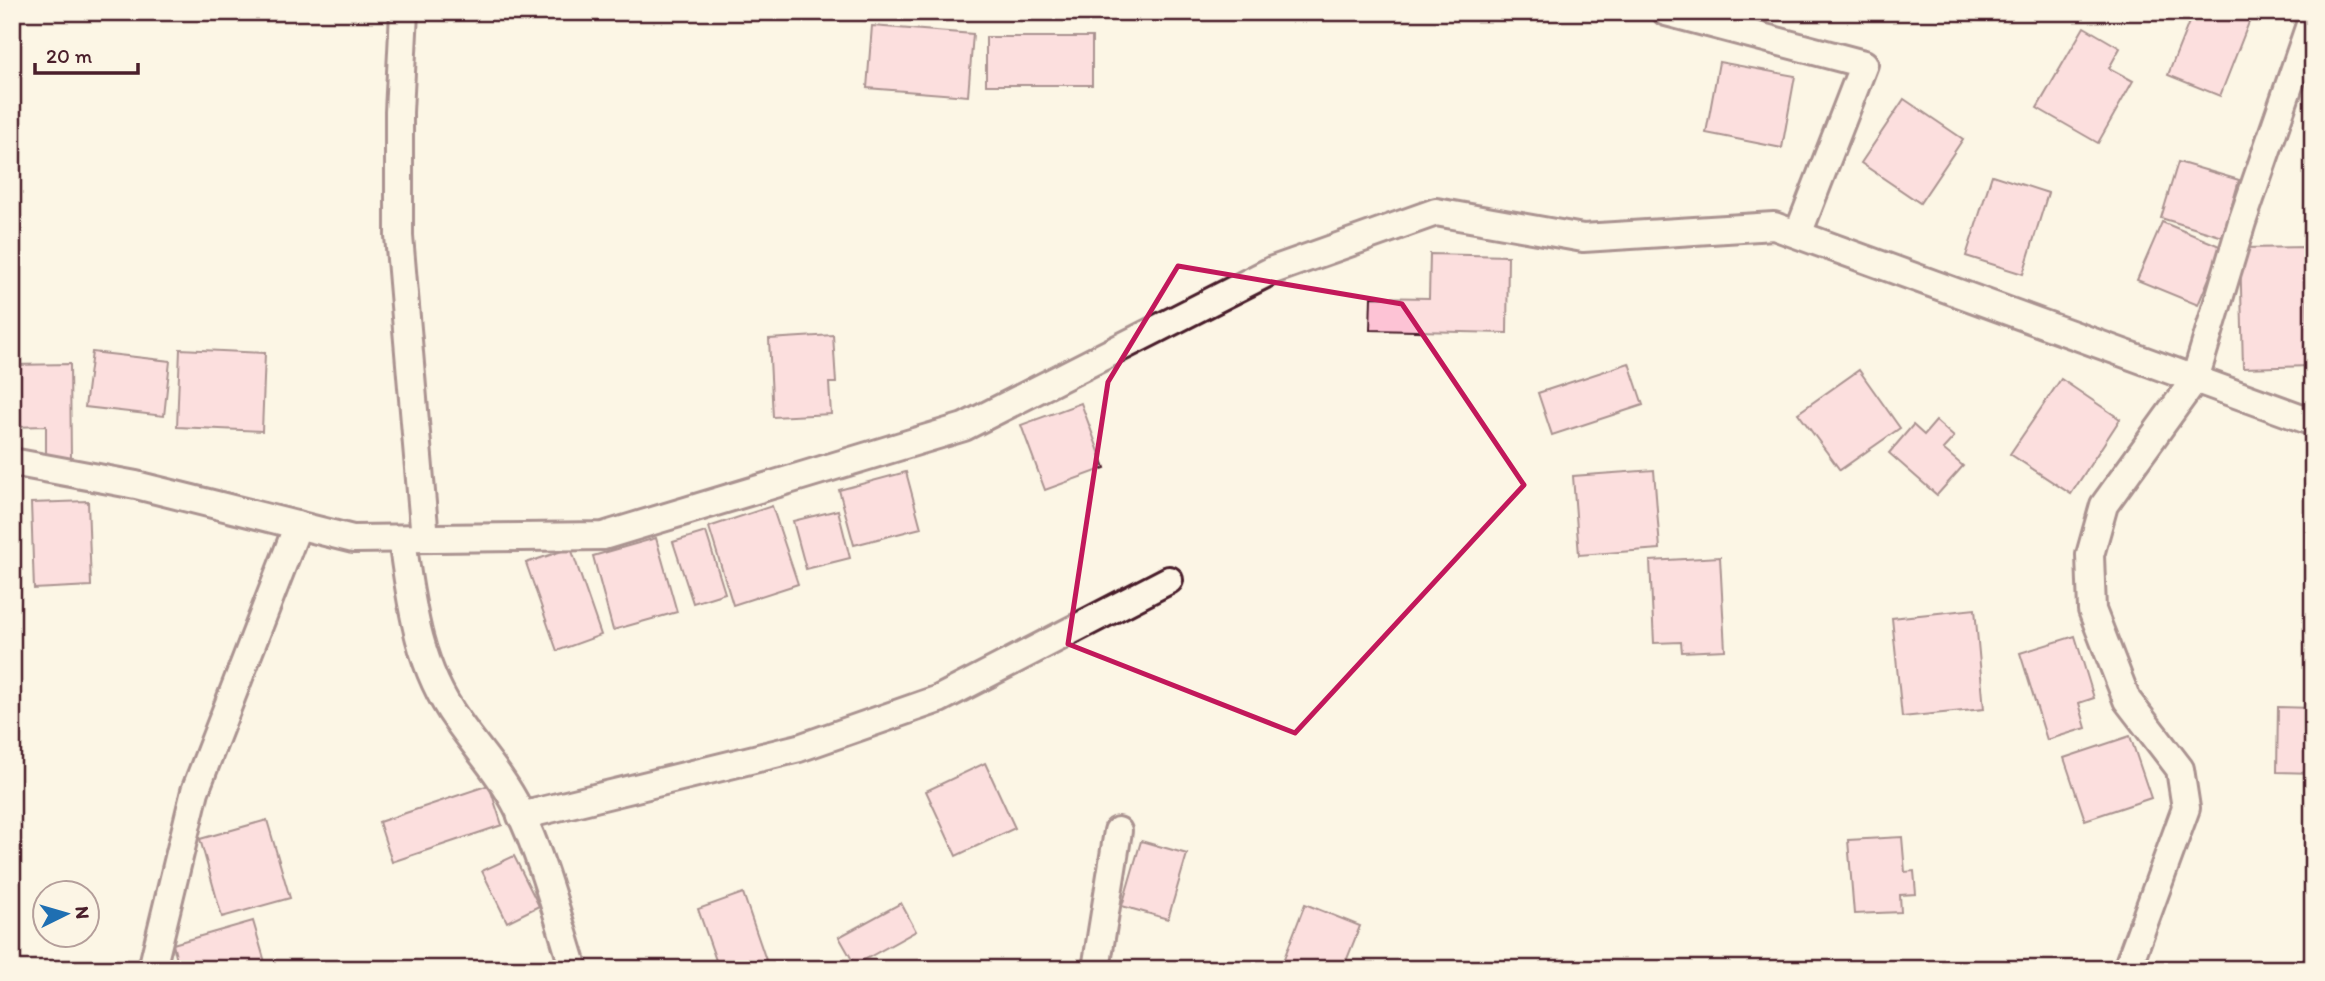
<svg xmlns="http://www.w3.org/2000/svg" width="2325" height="981" viewBox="0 0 2325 981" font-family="Itim,sans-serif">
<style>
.building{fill:#fdc3d5;stroke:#4a1f2b;stroke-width:2}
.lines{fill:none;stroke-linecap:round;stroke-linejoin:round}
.minor-casing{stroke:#4a1f2b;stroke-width:32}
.minor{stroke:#fcf5e5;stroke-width:26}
.marked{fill:none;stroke:#c2185b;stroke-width:5;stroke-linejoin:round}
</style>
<rect width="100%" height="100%" fill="#fcf5e5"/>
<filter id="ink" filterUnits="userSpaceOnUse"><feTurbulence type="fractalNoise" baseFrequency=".0143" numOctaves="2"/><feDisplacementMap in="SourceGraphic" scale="14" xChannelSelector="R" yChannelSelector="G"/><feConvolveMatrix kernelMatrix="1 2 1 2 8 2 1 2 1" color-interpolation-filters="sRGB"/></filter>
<g filter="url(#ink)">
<g class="building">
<path d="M 2193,12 L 2253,12 L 2220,96 L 2168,75 Z"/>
<path d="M 872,26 L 973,34 L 968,96 L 867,88 Z"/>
<path d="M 2084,27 L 2120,48 L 2109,68 L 2133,81 L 2098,143 L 2037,108 Z"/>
<rect x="986" y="37" width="106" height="48"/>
<path d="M 1719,62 L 1795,76 L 1782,148 L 1706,133 Z"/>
<path d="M 1904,99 L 1963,139 L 1920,203 L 1861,163 Z"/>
<path d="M 2178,162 L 2239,180 L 2223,237 L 2161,218 Z"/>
<path d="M 1992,175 L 2048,193 L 2023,274 L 1966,256 Z"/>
<path d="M 2162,222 L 2222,247 L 2198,305 L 2137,280 Z"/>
<path d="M 2306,247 L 2309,366 L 2243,368 L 2240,248 Z"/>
<path d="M 1430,254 L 1508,256 L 1507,333 L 1370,330 L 1371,297 L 1429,298 Z"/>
<path d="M 833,335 L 836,383 L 829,383 L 831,414 L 773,417 L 769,339 Z"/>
<path d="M 180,349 L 265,353 L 262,431 L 177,427 Z"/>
<path d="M 92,352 L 170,361 L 164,416 L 85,407 Z"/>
<path d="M 1629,363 L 1643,405 L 1552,435 L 1538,393 Z"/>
<path d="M 70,364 L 71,458 L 46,458 L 46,426 L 12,427 L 12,365 Z"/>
<path d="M 1859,370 L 1900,428 L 1840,470 L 1798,413 Z"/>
<path d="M 2061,379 L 2120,419 L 2071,494 L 2010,454 Z"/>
<path d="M 1081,403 L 1105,468 L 1045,490 L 1021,425 Z"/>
<path d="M 1936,421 L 1954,437 L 1943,449 L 1963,466 L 1937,495 L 1889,453 L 1913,425 L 1924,435 Z"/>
<path d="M 1654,470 L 1660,549 L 1579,555 L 1573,476 Z"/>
<path d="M 906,472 L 921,528 L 854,545 L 839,490 Z"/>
<path d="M 88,501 L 91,586 L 34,589 L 31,503 Z"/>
<path d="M 772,506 L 798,584 L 733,605 L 709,527 Z"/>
<path d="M 838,510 L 850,558 L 806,569 L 793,521 Z"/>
<path d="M 706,532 L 725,593 L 693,603 L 673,542 Z"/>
<path d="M 656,538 L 677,612 L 613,630 L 593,556 Z"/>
<path d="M 571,548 L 601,635 L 557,651 L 526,563 Z"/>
<path d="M 1720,557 L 1725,650 L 1682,652 L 1681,642 L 1654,643 L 1650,561 Z"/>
<path d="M 1975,609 L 1984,709 L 1902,717 L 1892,618 Z"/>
<path d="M 2075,636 L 2094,698 L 2079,703 L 2086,728 L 2047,740 L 2020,653 Z"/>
<path d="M 2278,707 L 2313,708 L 2313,773 L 2277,772 Z"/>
<path d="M 2130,736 L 2151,798 L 2085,820 L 2064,758 Z"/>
<path d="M 985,763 L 1015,828 L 956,856 L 926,791 Z"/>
<path d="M 489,785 L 502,825 L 392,862 L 379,822 Z"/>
<path d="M 267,820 L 290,898 L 222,917 L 200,839 Z"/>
<path d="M 1902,837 L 1905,872 L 1914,871 L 1916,894 L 1900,895 L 1901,912 L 1854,914 L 1848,840 Z"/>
<path d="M 1141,841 L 1187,854 L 1168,919 L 1122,906 Z"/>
<path d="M 514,856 L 539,906 L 507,922 L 482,871 Z"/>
<path d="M 743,893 L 769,969 L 719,969 L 698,909 Z"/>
<path d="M 901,903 L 916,931 L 855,965 L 839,937 Z"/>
<path d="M 1305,904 L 1360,926 L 1343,969 L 1280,969 Z"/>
<path d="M 253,921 L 267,969 L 179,969 L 173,944 Z"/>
</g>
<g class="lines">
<g class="minor-casing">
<g id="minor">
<path d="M 404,12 L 399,112 L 399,236 L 425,538"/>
<path d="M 1666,12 L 1864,64 L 1798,234"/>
<path d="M 12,462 L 136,485 L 353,539 L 603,536 L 964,427 L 1273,270 L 1436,212 L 1583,238 L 1774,226 L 2313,422"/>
<path d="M 402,539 C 411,603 418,666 457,720 C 477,749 502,776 518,808 C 543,859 557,915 574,969"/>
<path d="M 521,816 L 799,748 L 939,699 L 1169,580"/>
<path d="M 152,969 L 195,791 L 298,525"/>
<path d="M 1096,969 L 1118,831"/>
<path d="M 2127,969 L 2186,808 L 2180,769 L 2127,700 L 2092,610 L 2090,555 L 2104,505 L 2195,379 L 2242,222 L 2313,16"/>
</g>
</g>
<use href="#minor" class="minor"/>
</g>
</g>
<path d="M0 0H2325V981H0ZM 1178,266 L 1402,304 L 1524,485 L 1295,733 L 1068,644 L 1108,382 Z" fill="#fcf5e5" fill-opacity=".55" fill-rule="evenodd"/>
<path class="marked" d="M 1178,266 L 1402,304 L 1524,485 L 1295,733 L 1068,644 L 1108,382 Z"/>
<rect width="2325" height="981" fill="none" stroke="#fcf5e5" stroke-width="42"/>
<rect x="21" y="21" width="2283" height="939" fill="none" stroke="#4a1f2b" stroke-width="2.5" filter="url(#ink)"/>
<g transform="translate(66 914) rotate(85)"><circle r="33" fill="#fcf5e5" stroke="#b59f9b" stroke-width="2"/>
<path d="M0-5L12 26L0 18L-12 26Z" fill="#1f6fb2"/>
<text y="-10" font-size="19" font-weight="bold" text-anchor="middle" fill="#4a1f2b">N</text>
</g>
<path d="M35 63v10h103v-10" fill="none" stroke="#4a1f2b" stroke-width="3.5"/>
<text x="46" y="63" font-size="21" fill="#4a1f2b" stroke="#fcf5e5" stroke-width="5" paint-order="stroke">20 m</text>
</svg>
